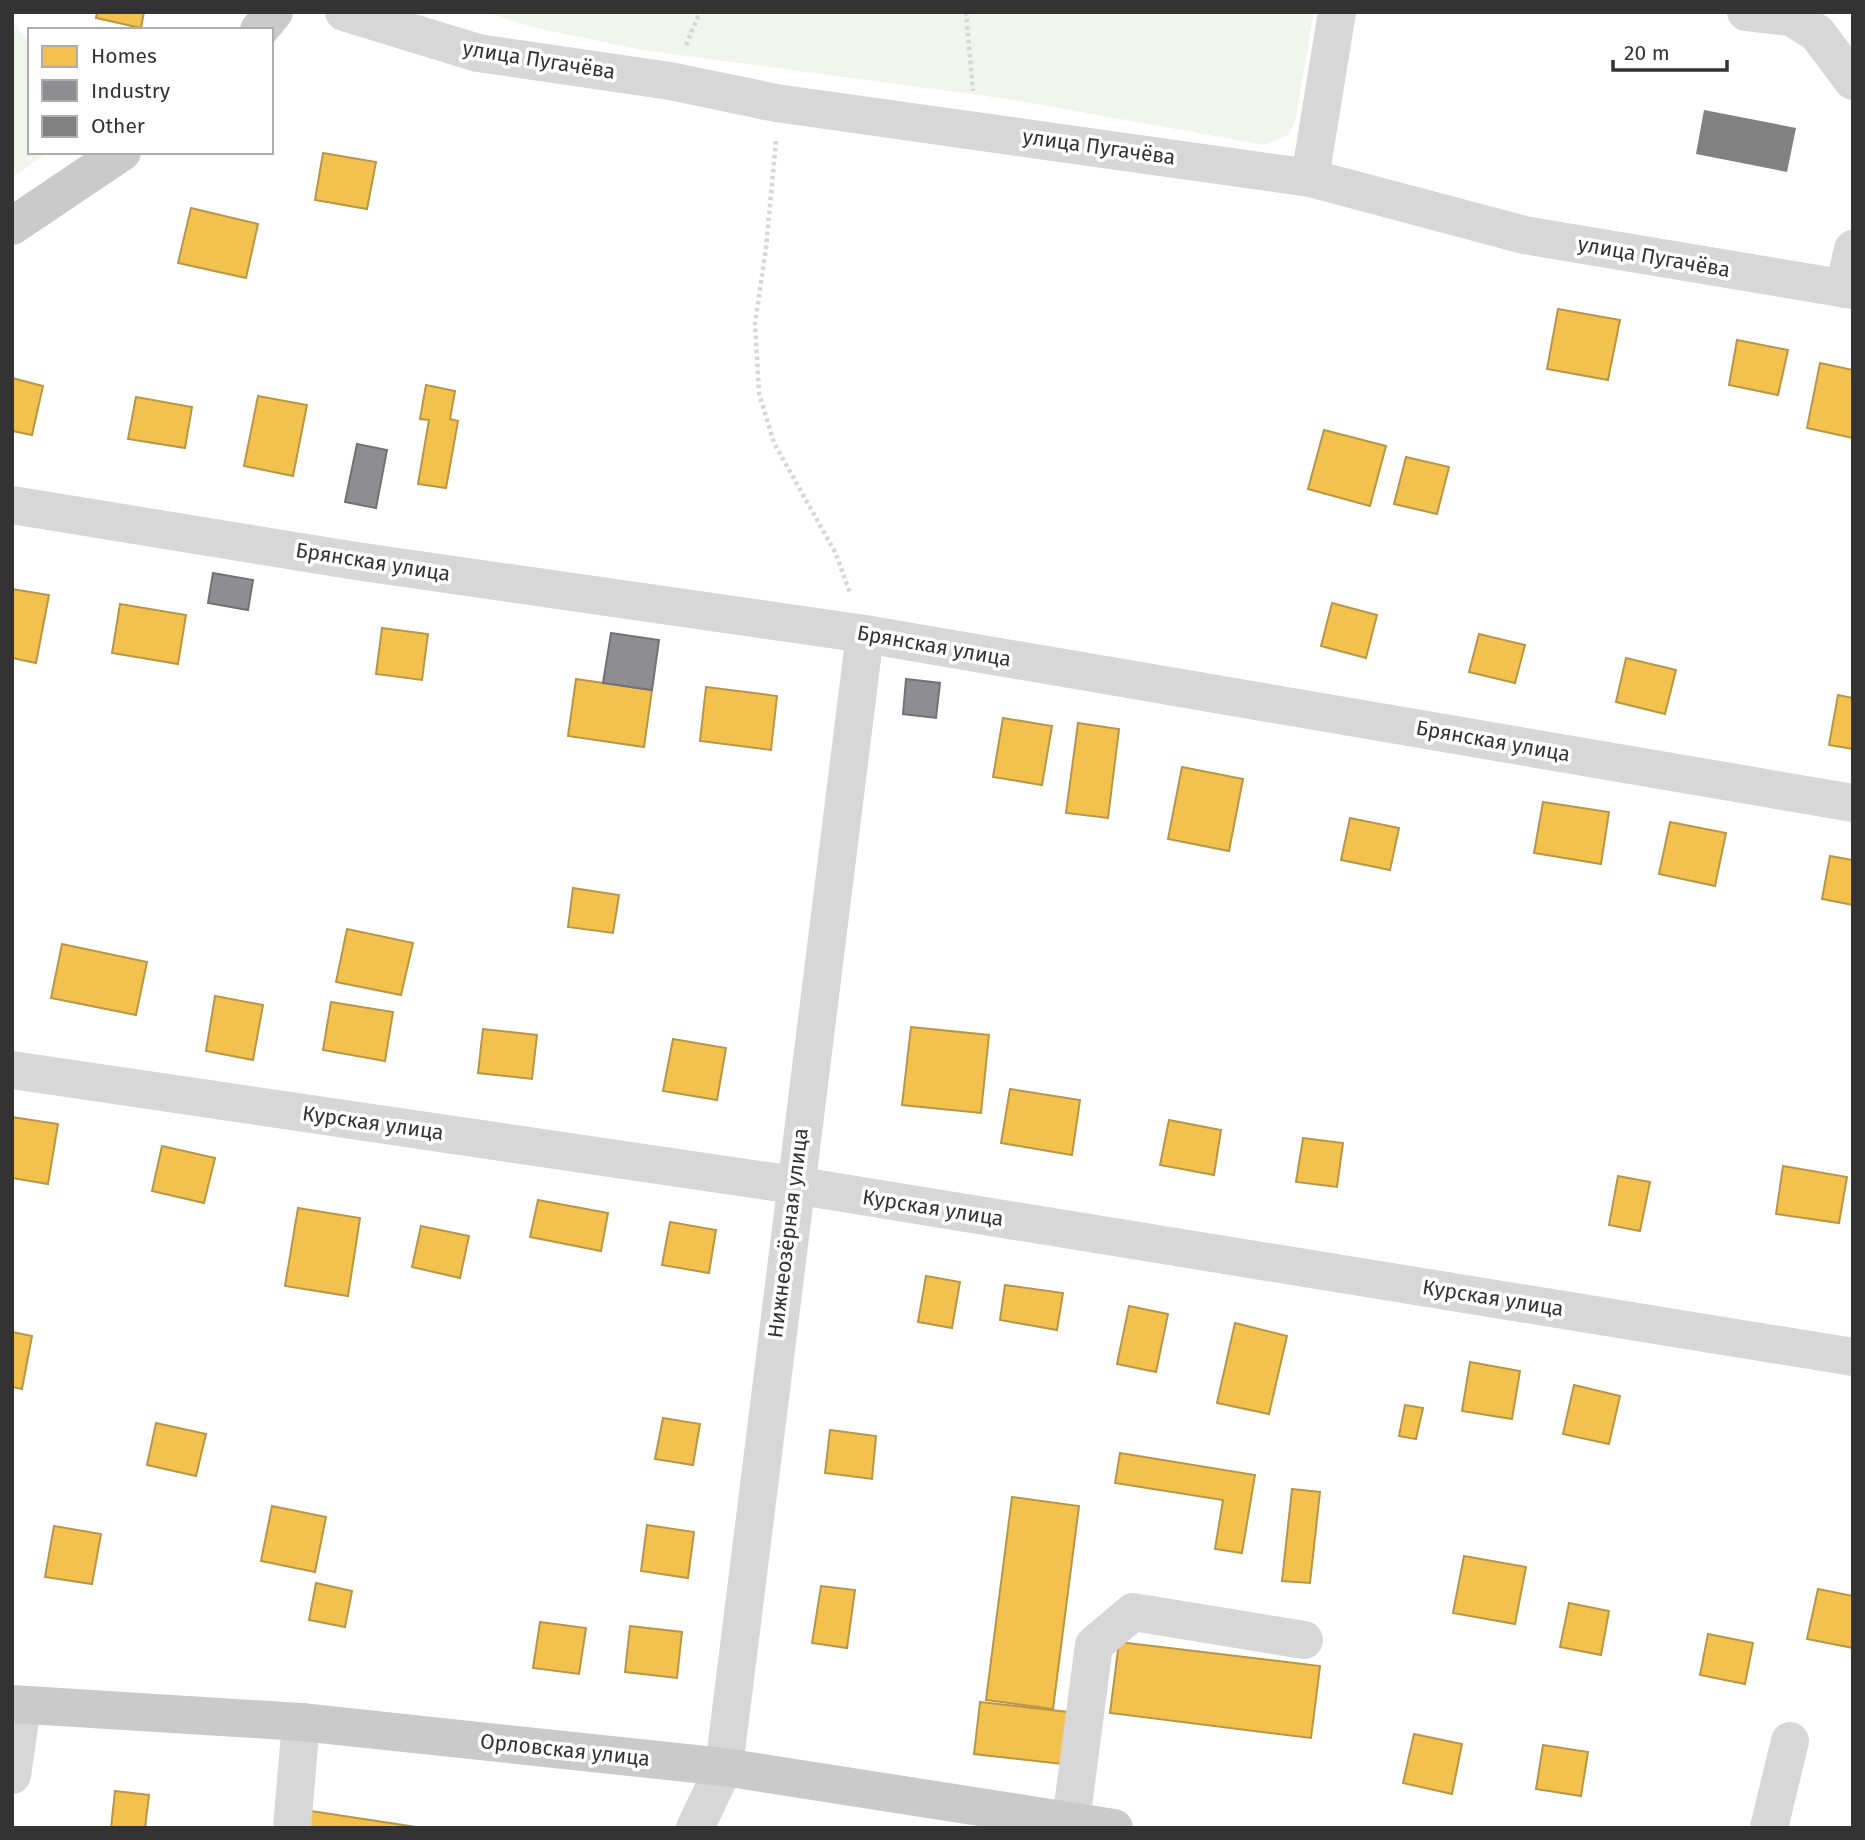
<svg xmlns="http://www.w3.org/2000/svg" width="1865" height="1840" viewBox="0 0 1865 1840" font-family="'Fira Sans',sans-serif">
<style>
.green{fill:#f1f5ed}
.homes{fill:#f2c14e;stroke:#b99646;stroke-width:2}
.industry{fill:#8d8d92;stroke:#727276;stroke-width:2}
.building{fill:#818181}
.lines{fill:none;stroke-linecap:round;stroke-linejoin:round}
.path{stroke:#d6d6d6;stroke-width:4.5;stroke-dasharray:3.5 3.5;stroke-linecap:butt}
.minor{stroke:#d7d7d7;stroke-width:38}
.major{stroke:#cacaca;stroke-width:38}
.labels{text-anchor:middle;stroke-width:7;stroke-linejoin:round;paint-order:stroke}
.street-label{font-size:21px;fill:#333;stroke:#fff}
</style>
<rect width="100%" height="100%" fill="#fff"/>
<g class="green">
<path d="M 486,12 L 1314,12 L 1295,122 L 1288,135 L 1265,145 L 1015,100 L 642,50 L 533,27 Z"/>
<path d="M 12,21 L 23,36 L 30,38 L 30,152 L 49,152 L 12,177 Z"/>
</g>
<g class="homes">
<path d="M 97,12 L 144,12 L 141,28 L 96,18 Z"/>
<path d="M 323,153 L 376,162 L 367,209 L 315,200 Z"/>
<path d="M 191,208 L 258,224 L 246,278 L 178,263 Z"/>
<path d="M 1558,309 L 1620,320 L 1608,380 L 1547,369 Z"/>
<path d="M 1737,340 L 1788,350 L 1778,395 L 1729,385 Z"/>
<path d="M 1820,363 L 1853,370 L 1853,438 L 1807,428 Z"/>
<path d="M 12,378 L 43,386 L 32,435 L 12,431 Z"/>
<path d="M 426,385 L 455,391 L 450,419 L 458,421 L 446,488 L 418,484 L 429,420 L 420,419 Z"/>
<path d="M 258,396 L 307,405 L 293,476 L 244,466 Z"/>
<path d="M 136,397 L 192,407 L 185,448 L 128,439 Z"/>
<path d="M 1324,430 L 1386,446 L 1370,506 L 1308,489 Z"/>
<path d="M 1406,457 L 1449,467 L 1437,514 L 1394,504 Z"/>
<path d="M 12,589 L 49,595 L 36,663 L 12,658 Z"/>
<path d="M 1332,603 L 1377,615 L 1366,658 L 1321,646 Z"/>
<path d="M 120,604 L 186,615 L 178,664 L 112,653 Z"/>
<path d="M 382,628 L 428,634 L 422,680 L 376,674 Z"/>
<path d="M 1479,634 L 1525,645 L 1515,683 L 1469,672 Z"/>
<path d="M 1626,658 L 1676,670 L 1665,714 L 1616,702 Z"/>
<path d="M 576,679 L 652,690 L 644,747 L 568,736 Z"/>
<path d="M 706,687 L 777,696 L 771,750 L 700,741 Z"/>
<path d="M 1838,695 L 1853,698 L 1853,749 L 1829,745 Z"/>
<path d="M 1003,718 L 1052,726 L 1042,785 L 993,777 Z"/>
<path d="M 1078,723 L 1119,729 L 1108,818 L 1066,813 Z"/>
<path d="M 1182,767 L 1243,779 L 1229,851 L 1168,839 Z"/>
<path d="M 1543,802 L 1609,812 L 1601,864 L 1534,853 Z"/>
<path d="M 1350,818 L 1399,828 L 1390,870 L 1341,860 Z"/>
<path d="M 1670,822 L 1726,833 L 1715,886 L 1659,874 Z"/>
<path d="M 1830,856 L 1853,860 L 1853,905 L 1822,899 Z"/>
<path d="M 573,888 L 619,895 L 613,933 L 568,927 Z"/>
<path d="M 347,929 L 413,943 L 401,995 L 336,982 Z"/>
<path d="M 62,944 L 147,962 L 136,1015 L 51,998 Z"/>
<path d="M 215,996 L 263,1005 L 253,1060 L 206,1051 Z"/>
<path d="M 331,1002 L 393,1012 L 385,1061 L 323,1050 Z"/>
<path d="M 911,1027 L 989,1035 L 981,1113 L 902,1105 Z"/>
<path d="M 483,1029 L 537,1035 L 532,1079 L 478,1073 Z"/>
<path d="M 673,1039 L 726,1048 L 717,1100 L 663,1091 Z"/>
<path d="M 1010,1089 L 1080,1100 L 1072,1155 L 1001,1143 Z"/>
<path d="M 12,1117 L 58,1124 L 48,1184 L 12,1178 Z"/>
<path d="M 1169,1120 L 1221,1130 L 1214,1175 L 1160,1165 Z"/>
<path d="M 1303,1138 L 1343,1143 L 1337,1187 L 1296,1182 Z"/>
<path d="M 162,1146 L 215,1158 L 204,1203 L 152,1191 Z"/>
<path d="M 1783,1166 L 1847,1177 L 1839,1223 L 1776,1214 Z"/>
<path d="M 1618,1176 L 1650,1182 L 1640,1231 L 1609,1225 Z"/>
<path d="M 538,1200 L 608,1213 L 601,1251 L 530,1237 Z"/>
<path d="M 298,1208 L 360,1218 L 348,1296 L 285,1286 Z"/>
<path d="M 670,1222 L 716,1230 L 709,1273 L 662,1265 Z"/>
<path d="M 421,1226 L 469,1236 L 460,1278 L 412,1267 Z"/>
<path d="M 926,1276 L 960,1282 L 952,1328 L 918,1322 Z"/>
<path d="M 1005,1285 L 1063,1293 L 1057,1330 L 1000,1320 Z"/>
<path d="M 1129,1306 L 1168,1314 L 1156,1372 L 1117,1364 Z"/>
<path d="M 1235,1323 L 1287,1336 L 1269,1414 L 1217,1403 Z"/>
<path d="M 12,1332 L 32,1336 L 22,1389 L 12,1387 Z"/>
<path d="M 1470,1362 L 1520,1371 L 1512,1419 L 1462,1411 Z"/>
<path d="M 1574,1385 L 1620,1396 L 1609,1444 L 1563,1434 Z"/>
<path d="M 1405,1405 L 1423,1408 L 1416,1439 L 1399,1436 Z"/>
<path d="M 663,1418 L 700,1424 L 693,1465 L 655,1459 Z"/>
<path d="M 156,1423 L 206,1434 L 196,1476 L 147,1465 Z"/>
<path d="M 830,1430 L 876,1436 L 872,1479 L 825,1473 Z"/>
<path d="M 1120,1453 L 1255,1475 L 1242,1553 L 1215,1549 L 1223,1500 L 1115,1483 Z"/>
<path d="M 1292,1489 L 1320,1492 L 1310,1583 L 1282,1581 Z"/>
<path d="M 1012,1497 L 1079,1506 L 1053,1709 L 986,1700 Z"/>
<path d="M 272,1506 L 326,1517 L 315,1572 L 261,1561 Z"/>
<path d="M 647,1525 L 694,1532 L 688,1578 L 641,1571 Z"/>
<path d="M 54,1526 L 101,1534 L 92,1584 L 45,1577 Z"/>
<path d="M 1464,1556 L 1526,1567 L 1515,1624 L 1453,1613 Z"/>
<path d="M 316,1583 L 352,1591 L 345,1627 L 309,1620 Z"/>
<path d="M 821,1586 L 855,1590 L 847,1648 L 812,1643 Z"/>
<path d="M 1818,1589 L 1853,1596 L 1853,1648 L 1807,1639 Z"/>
<path d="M 1569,1603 L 1609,1611 L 1601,1655 L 1560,1647 Z"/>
<path d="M 540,1622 L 586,1628 L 579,1674 L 533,1668 Z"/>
<path d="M 630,1626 L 682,1632 L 677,1678 L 625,1672 Z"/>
<path d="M 1708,1634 L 1753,1643 L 1745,1684 L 1700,1675 Z"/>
<path d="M 1119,1642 L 1320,1666 L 1311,1738 L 1110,1713 Z"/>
<path d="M 980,1702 L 1068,1712 L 1062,1764 L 974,1754 Z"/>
<path d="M 1414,1734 L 1462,1744 L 1452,1794 L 1403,1783 Z"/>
<path d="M 1543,1745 L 1588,1752 L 1581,1796 L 1536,1789 Z"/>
<path d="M 115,1791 L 149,1795 L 145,1828 L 111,1828 Z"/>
<path d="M 311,1811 L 423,1828 L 309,1828 Z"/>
</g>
<g class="industry">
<path d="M 357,444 L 387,450 L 376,508 L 345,502 Z"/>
<path d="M 213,573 L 253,580 L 248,610 L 208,603 Z"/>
<path d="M 611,633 L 659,640 L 652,690 L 603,683 Z"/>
<path d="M 906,679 L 940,683 L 936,718 L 903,714 Z"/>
</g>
<path class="building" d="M 1704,110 L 1796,128 L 1787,172 L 1696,154 Z"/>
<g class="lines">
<g class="path">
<path d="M 966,12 L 973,91"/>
<path d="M 686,45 L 700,12"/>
<path d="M 776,141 L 766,248 L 755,323 L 759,393 L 774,443 L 835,552 L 850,593"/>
</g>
<g class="minor">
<path d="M 344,12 L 478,53 L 670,81 L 776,103 L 1310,178 L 1524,235 L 1853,290"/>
<path d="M 1746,12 L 1791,17 L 1817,33 L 1853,81"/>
<path d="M 1310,178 L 1337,12"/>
<path d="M 1844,289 L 1853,249"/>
<path d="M 12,505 L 356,561 L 865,634 L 1853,803"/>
<path d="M 12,1070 L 794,1185 L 1853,1357"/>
<path d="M 12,1775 L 22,1706"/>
<path d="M 1071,1821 L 1094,1645 L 1133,1612 L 1304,1640"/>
<path d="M 292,1828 L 301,1722"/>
<path d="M 695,1828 L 724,1767 L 865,634"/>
<path d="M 1769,1828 L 1790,1741"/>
</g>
<g class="major">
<path d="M 259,30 L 274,12"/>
<path d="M 12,226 L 122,152"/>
<path d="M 12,1704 L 301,1722 L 724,1767 L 1114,1828"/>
</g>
</g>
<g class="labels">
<g class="street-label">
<text transform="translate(539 60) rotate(9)" y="7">улица Пугачёва</text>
<text transform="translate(1099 147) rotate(8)" y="7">улица Пугачёва</text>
<text transform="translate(1654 257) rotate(10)" y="7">улица Пугачёва</text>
<text transform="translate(373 562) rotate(9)" y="7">Брянская улица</text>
<text transform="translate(934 646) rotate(10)" y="7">Брянская улица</text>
<text transform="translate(1493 741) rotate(10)" y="7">Брянская улица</text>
<text transform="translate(373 1123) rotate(8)" y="7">Курская улица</text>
<text transform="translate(933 1208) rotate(9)" y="7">Курская улица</text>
<text transform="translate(788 1233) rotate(-83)" y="7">Нижнеозёрная улица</text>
<text transform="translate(1493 1298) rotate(9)" y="7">Курская улица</text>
<text transform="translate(565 1750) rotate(6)" y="7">Орловская улица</text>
</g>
</g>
<rect width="1865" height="1840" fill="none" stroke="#333333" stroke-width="28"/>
<rect x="28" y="28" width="245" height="126" fill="#ffffff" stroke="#adadad" stroke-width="2"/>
<rect x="42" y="46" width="35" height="21" fill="#f2c14e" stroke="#adadad" stroke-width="2"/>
<text x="91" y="63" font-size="21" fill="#333333">Homes</text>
<rect x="42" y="80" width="35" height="21" fill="#8d8d92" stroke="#adadad" stroke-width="2"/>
<text x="91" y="98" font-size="21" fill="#333333">Industry</text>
<rect x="42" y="116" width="35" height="21" fill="#818181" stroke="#adadad" stroke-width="2"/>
<text x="91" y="133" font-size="21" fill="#333333">Other</text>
<path d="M1613 60v10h114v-10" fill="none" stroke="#333333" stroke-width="3.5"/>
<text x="1624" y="60" font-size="21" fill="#333333" stroke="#ffffff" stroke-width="5" paint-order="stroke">20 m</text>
</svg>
